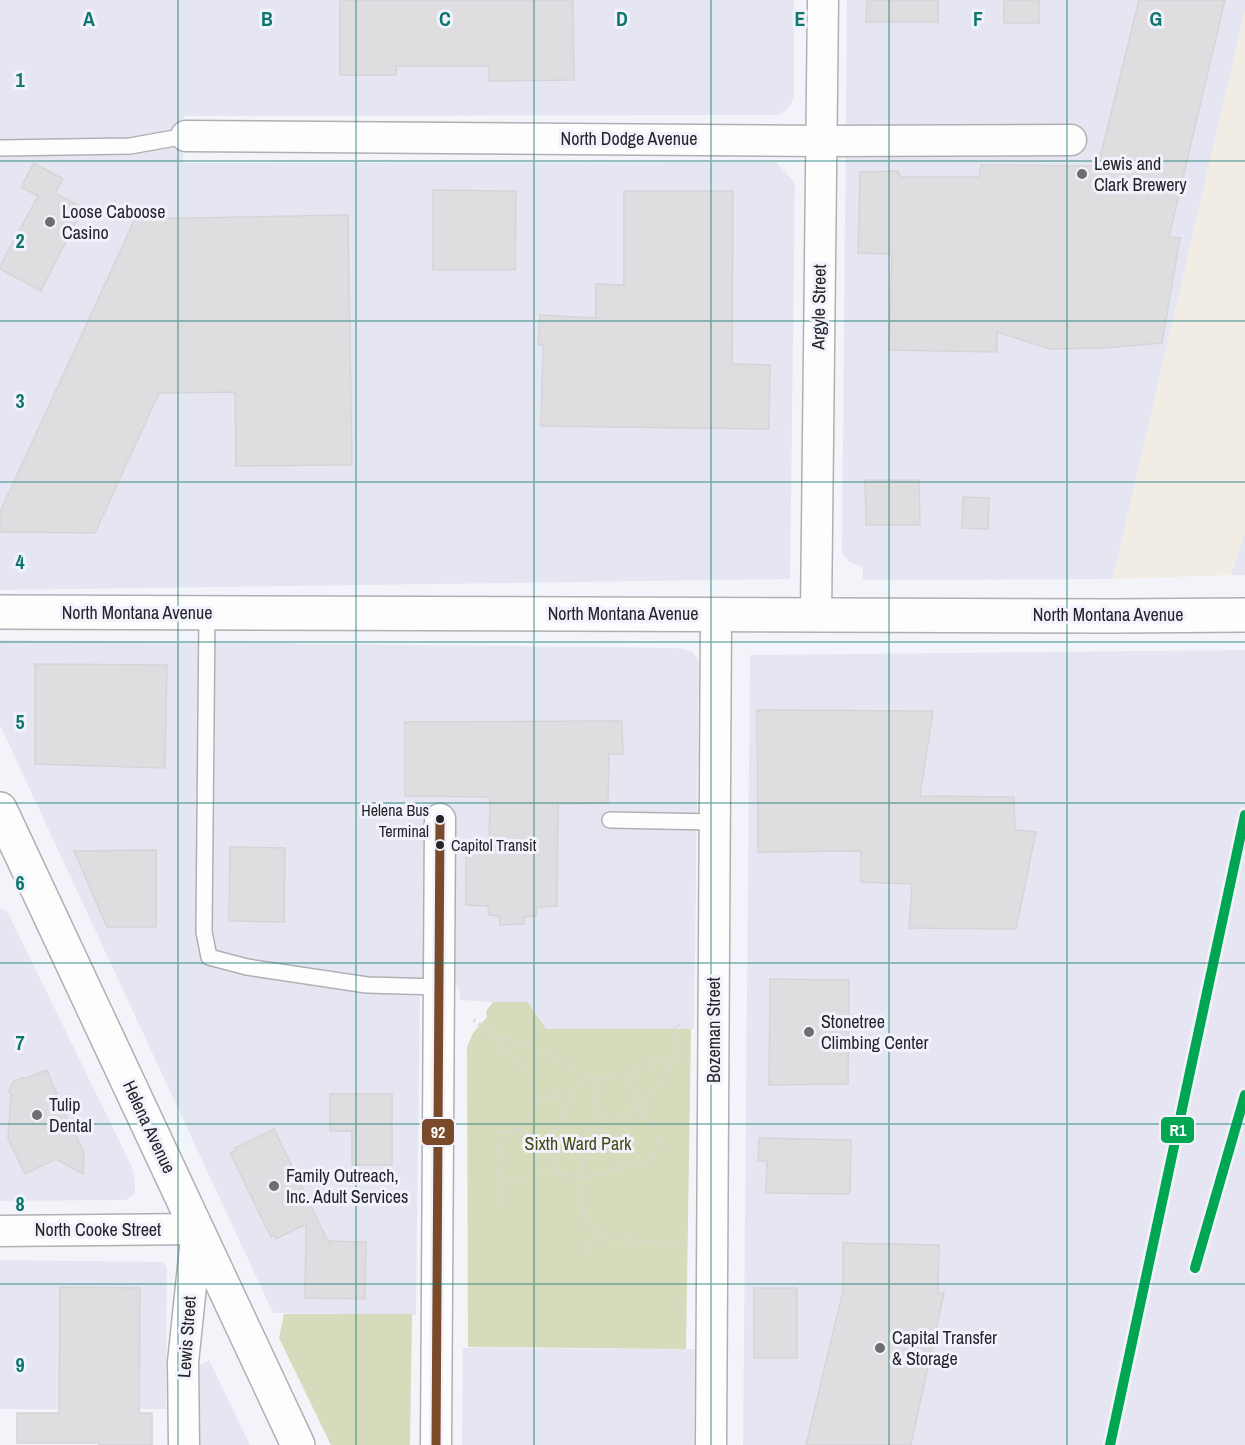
<svg xmlns="http://www.w3.org/2000/svg" width="1245" height="1445" viewBox="0 0 1245 1445" font-family="'Archivo Narrow',sans-serif">
<style>
.built{fill:#e6e6f2}
.industrial{fill:#f2ede4}
.green{fill:#d6dbbb}
.building{fill:#dfdde0;stroke:#d5d4d7;stroke-width:1.5}
.lines{fill:none;stroke-linecap:round;stroke-linejoin:round}
.lane-casing{stroke:#b0b0b4;stroke-width:18}
.street-casing{stroke:#b0b0b4;stroke-width:33}
.secondary-casing{stroke:#b0b0b4;stroke-width:36}
.primary-casing{stroke:#b0b0b4;stroke-width:36}
.path{stroke:#d7d7d8;stroke-width:4;stroke-dasharray:1.5 4.5;stroke-linecap:butt}
.lane{stroke:#fdfdfe;stroke-width:15}
.street{stroke:#fdfdfe;stroke-width:30}
.secondary{stroke:#fdfdfe;stroke-width:33}
.primary{stroke:#fdfdfe;stroke-width:33}
.bus-1-casing{stroke:#f1f2fb;stroke-width:14}
.bus-1{stroke:#7a4b2a;stroke-width:9}
.rail-1-casing{stroke:#f1f2fb;stroke-width:15}
.rail-1{stroke:#00a651;stroke-width:10}
.grid{fill:none;stroke:#0f766e;stroke-width:1.5;stroke-opacity:0.55}
.poi-dot{fill:#6d6d72;stroke:#f1f2fb;stroke-width:2}
.bus-dot{fill:#252529;stroke:#f1f2fb;stroke-width:2}
.labels{text-anchor:middle;stroke-width:6;stroke-linejoin:round;paint-order:stroke}
.bus-label{font-size:16px;fill:#252529;stroke:#f1f2fb;text-anchor:end}
.street-label{font-size:18px;fill:#252529;stroke:#f1f2fb}
.poi-label{font-size:18px;fill:#252529;stroke:#f1f2fb;text-anchor:start}
.park-label{font-size:18px;fill:#454b16;stroke:#f1f2fb}
.grid-label{font-size:20px;text-anchor:middle;font-weight:bold;fill:#0f766e;stroke:#f1f2fb;stroke-width:6;stroke-linejoin:round;paint-order:stroke}
.line-badge{stroke:#f1f2fb;stroke-width:2}
.badge-label{font-size:16px;text-anchor:middle;font-weight:bold;fill:#fff}
</style>
<rect width="100%" height="100%" fill="#f3f4f9"/>
<g class="built">
<path d="M 0,0 L 794,0 L 794,98 L 787,110 L 777,115 L 184,116 L 183,163 L 776,162 L 795,183 L 790,579 L 0,590 Z"/>
<path d="M 847,0 L 1245,0 L 1245,11 L 1113,579 L 863,580 L 863,568 L 850,562 L 842,553 Z"/>
<path d="M 1245,532 L 1245,575 L 1231,575 Z"/>
<path d="M 0,640 L 678,648 L 692,651 L 699,661 L 694,1029 L 546,1029 L 528,1002 L 493,1002 L 460,1000 L 459,987 L 420,987 L 416,1315 L 273,1313 L 0,725 Z"/>
<path d="M 1245,650 L 1245,1445 L 743,1445 L 750,655 Z"/>
<path d="M 0,908 L 7,911 L 132,1167 L 135,1181 L 135,1193 L 126,1200 L 0,1201 Z"/>
<path d="M 0,1260 L 164,1262 L 167,1269 L 166,1409 L 0,1409 Z"/>
<path d="M 463,1348 L 695,1349 L 694,1445 L 462,1445 Z"/>
<path d="M 209,1360 L 250,1445 L 196,1445 L 197,1367 Z"/>
</g>
<path class="industrial" d="M 1245,11 L 1245,532 L 1231,575 L 1113,579 Z"/>
<g class="green">
<path d="M 493,1002 L 528,1002 L 546,1029 L 691,1029 L 686,1349 L 468,1347 L 467,1047 L 473,1033 L 487,1017 L 486,1011 Z"/>
<path d="M 284,1314 L 412,1314 L 410,1445 L 331,1445 L 279,1338 Z"/>
</g>
<g class="building">
<path d="M 340,0 L 573,0 L 574,80 L 489,81 L 489,66 L 396,66 L 396,75 L 340,75 Z"/>
<path d="M 867,0 L 938,0 L 938,22 L 866,22 Z"/>
<rect x="1004" y="0" width="35" height="23"/>
<path d="M 1139,0 L 1225,0 L 1169,237 L 1180,238 L 1162,343 L 1103,348 L 1050,349 L 997,332 L 997,352 L 889,350 L 892,254 L 858,253 L 860,172 L 898,171 L 901,177 L 979,177 L 981,165 L 1098,166 Z"/>
<path d="M 34,163 L 63,179 L 55,193 L 83,208 L 41,291 L 0,269 L 0,266 L 38,196 L 21,187 Z"/>
<path d="M 433,190 L 516,191 L 515,270 L 433,270 Z"/>
<path d="M 624,191 L 733,191 L 732,364 L 770,365 L 769,429 L 541,426 L 543,345 L 538,345 L 540,315 L 596,318 L 596,284 L 624,285 Z"/>
<path d="M 348,215 L 352,465 L 236,466 L 235,392 L 159,393 L 95,533 L 0,532 L 0,512 L 135,219 Z"/>
<path d="M 865,480 L 919,480 L 920,525 L 866,525 Z"/>
<path d="M 963,497 L 989,498 L 988,529 L 962,528 Z"/>
<path d="M 35,664 L 167,665 L 165,768 L 35,764 Z"/>
<path d="M 757,710 L 933,711 L 920,796 L 1014,797 L 1015,830 L 1036,832 L 1016,929 L 909,928 L 912,884 L 861,882 L 861,851 L 758,852 Z"/>
<path d="M 622,721 L 623,754 L 609,754 L 608,803 L 558,804 L 557,906 L 537,907 L 536,916 L 524,917 L 524,924 L 500,925 L 499,916 L 489,915 L 488,906 L 466,905 L 466,840 L 489,840 L 490,797 L 405,796 L 405,722 Z"/>
<path d="M 230,847 L 285,848 L 284,922 L 229,921 Z"/>
<path d="M 156,850 L 156,927 L 107,927 L 74,851 Z"/>
<path d="M 770,979 L 849,980 L 848,1084 L 769,1085 Z"/>
<path d="M 47,1070 L 73,1135 L 76,1136 L 84,1153 L 83,1174 L 56,1159 L 25,1174 L 8,1138 L 11,1095 L 9,1091 L 13,1082 L 21,1078 L 26,1078 Z"/>
<path d="M 330,1094 L 392,1094 L 392,1165 L 352,1165 L 352,1131 L 330,1131 Z"/>
<path d="M 274,1129 L 329,1244 L 329,1241 L 366,1242 L 365,1299 L 305,1298 L 306,1224 L 276,1239 L 275,1235 L 271,1237 L 230,1153 L 236,1150 L 235,1148 Z"/>
<path d="M 759,1138 L 851,1140 L 850,1194 L 766,1193 L 767,1161 L 758,1161 Z"/>
<path d="M 843,1243 L 939,1245 L 938,1293 L 944,1293 L 911,1445 L 806,1445 L 843,1291 Z"/>
<path d="M 60,1287 L 140,1288 L 139,1413 L 152,1413 L 152,1445 L 99,1445 L 99,1443 L 17,1443 L 17,1413 L 59,1413 Z"/>
<rect x="754" y="1288" width="43" height="70"/>
</g>
<g class="lines">
<g class="lane-casing">
<g id="lane">
<path d="M 0,148 L 130,146 L 186,136"/>
<path d="M 207,613 L 204,932 L 209,957 L 247,967 L 367,985 L 440,987"/>
<path d="M 610,820 L 714,822"/>
</g>
</g>
<g class="street-casing">
<g id="street">
<path d="M 186,136 L 821,141 L 1071,140"/>
<path d="M 816,614 L 823,0"/>
<path d="M 0,1231 L 197,1229 L 183,1362 L 184,1445"/>
<path d="M 436,1445 L 440,819"/>
<path d="M 711,1445 L 716,615"/>
</g>
</g>
<g class="secondary-casing">
<path id="secondary" d="M 0,809 L 298,1445"/>
</g>
<g class="primary-casing">
<path id="primary" d="M 0,612 L 1114,616 L 1245,615"/>
</g>
<g class="path">
<path d="M 474,1020 L 498,1037 L 507,1038 L 552,1054 L 576,1071 L 592,1078 L 629,1075 L 643,1069 L 661,1059 L 673,1056 L 675,1025 L 682,1025"/>
<path d="M 498,1037 L 497,1052 C 521,1056 532,1078 537,1099 L 563,1096 L 573,1092 L 584,1075"/>
<path d="M 629,1075 L 632,1088 L 640,1107 C 656,1093 668,1077 673,1056"/>
<path d="M 595,1078 L 596,1097 L 602,1124 L 620,1119 L 640,1107"/>
<path d="M 602,1124 C 588,1139 583,1153 582,1173 L 587,1177 L 620,1168 L 640,1165 L 653,1158 C 662,1135 656,1121 635,1111"/>
<path d="M 521,1128 L 553,1162 L 558,1172 L 500,1180 L 498,1132 C 526,1132 528,1123 537,1099"/>
<path d="M 545,1152 L 553,1131 L 561,1119 L 572,1093"/>
<path d="M 558,1172 L 579,1179 L 587,1177"/>
<path d="M 579,1179 L 585,1219 L 596,1233 L 584,1254"/>
<path d="M 500,1180 L 501,1208"/>
<path d="M 596,1233 L 608,1239 L 639,1241 L 684,1241"/>
</g>
<use href="#lane" class="lane"/>
<use href="#street" class="street"/>
<use href="#secondary" class="secondary"/>
<use href="#primary" class="primary"/>
<g class="bus-1-casing">
<path id="bus-1" d="M 436,1445 L 440,819"/>
</g>
<use href="#bus-1" class="bus-1"/>
<g class="rail-1-casing">
<g id="rail-1">
<path d="M 1195,1268 L 1245,1095"/>
<path d="M 1110,1445 L 1245,815"/>
</g>
</g>
<use href="#rail-1" class="rail-1"/>
</g>
<path class="grid" d="M 178,0 L 178,1445M 356,0 L 356,1445M 534,0 L 534,1445M 711,0 L 711,1445M 889,0 L 889,1445M 1067,0 L 1067,1445M 0,161 L 1245,161M 0,321 L 1245,321M 0,482 L 1245,482M 0,642 L 1245,642M 0,803 L 1245,803M 0,963 L 1245,963M 0,1124 L 1245,1124M 0,1284 L 1245,1284"/>
<g class="poi-dot">
<circle cx="1082" cy="174" r="6"/>
<circle cx="50" cy="222" r="6"/>
<circle cx="809" cy="1032" r="6"/>
<circle cx="37" cy="1115" r="6"/>
<circle cx="274" cy="1186" r="6"/>
<circle cx="880" cy="1348" r="6"/>
</g>
<g class="bus-dot">
<circle cx="440" cy="819" r="5"/>
<circle cx="440" cy="845" r="5"/>
</g>
<g class="labels">
<g class="bus-label">
<text x="429" y="816">Helena Bus<tspan x="429" dy="21">Terminal</tspan></text>
<text x="451" y="851" text-anchor="start">Capitol Transit</text>
</g>
<g class="street-label">
<text x="629" y="145">North Dodge Avenue</text>
<text transform="translate(819 307) rotate(-89)" y="6">Argyle Street</text>
<text x="137" y="619">North Montana Avenue</text>
<text x="623" y="620">North Montana Avenue</text>
<text x="1108" y="621">North Montana Avenue</text>
<text transform="translate(714 1030) rotate(-90)" y="6">Bozeman Street</text>
<text transform="translate(149 1127) rotate(65)" y="6">Helena Avenue</text>
<text x="98" y="1236">North Cooke Street</text>
<text transform="translate(187 1337) rotate(-86)" y="6">Lewis Street</text>
</g>
<g class="poi-label">
<text x="1094" y="170">Lewis and<tspan x="1094" dy="21">Clark Brewery</tspan></text>
<text x="62" y="218">Loose Caboose<tspan x="62" dy="21">Casino</tspan></text>
<text x="821" y="1028">Stonetree<tspan x="821" dy="21">Climbing Center</tspan></text>
<text x="49" y="1111">Tulip<tspan x="49" dy="21">Dental</tspan></text>
<text x="286" y="1182">Family Outreach,<tspan x="286" dy="21">Inc. Adult Services</tspan></text>
<text x="892" y="1344">Capital Transfer<tspan x="892" dy="21">&amp; Storage</tspan></text>
</g>
<g class="park-label">
<text x="578" y="1150">Sixth Ward Park</text>
</g>
</g>
<g class="grid-label">
<text x="89" y="26">A</text>
<text x="267" y="26">B</text>
<text x="445" y="26">C</text>
<text x="622" y="26">D</text>
<text x="800" y="26">E</text>
<text x="978" y="26">F</text>
<text x="1156" y="26">G</text>
<text x="20" y="87">1</text>
<text x="20" y="248">2</text>
<text x="20" y="408">3</text>
<text x="20" y="569">4</text>
<text x="20" y="729">5</text>
<text x="20" y="890">6</text>
<text x="20" y="1050">7</text>
<text x="20" y="1211">8</text>
<text x="20" y="1372">9</text>
</g>
<g class="line-badge">
<rect x="1160" y="1116" width="35" height="28" rx="6" fill="#00a651"/>
<rect x="421" y="1118" width="34" height="28" rx="6" fill="#7a4b2a"/>
</g>
<g class="badge-label">
<text x="1178" y="1136">R1</text>
<text x="438" y="1138">92</text>
</g>
</svg>
